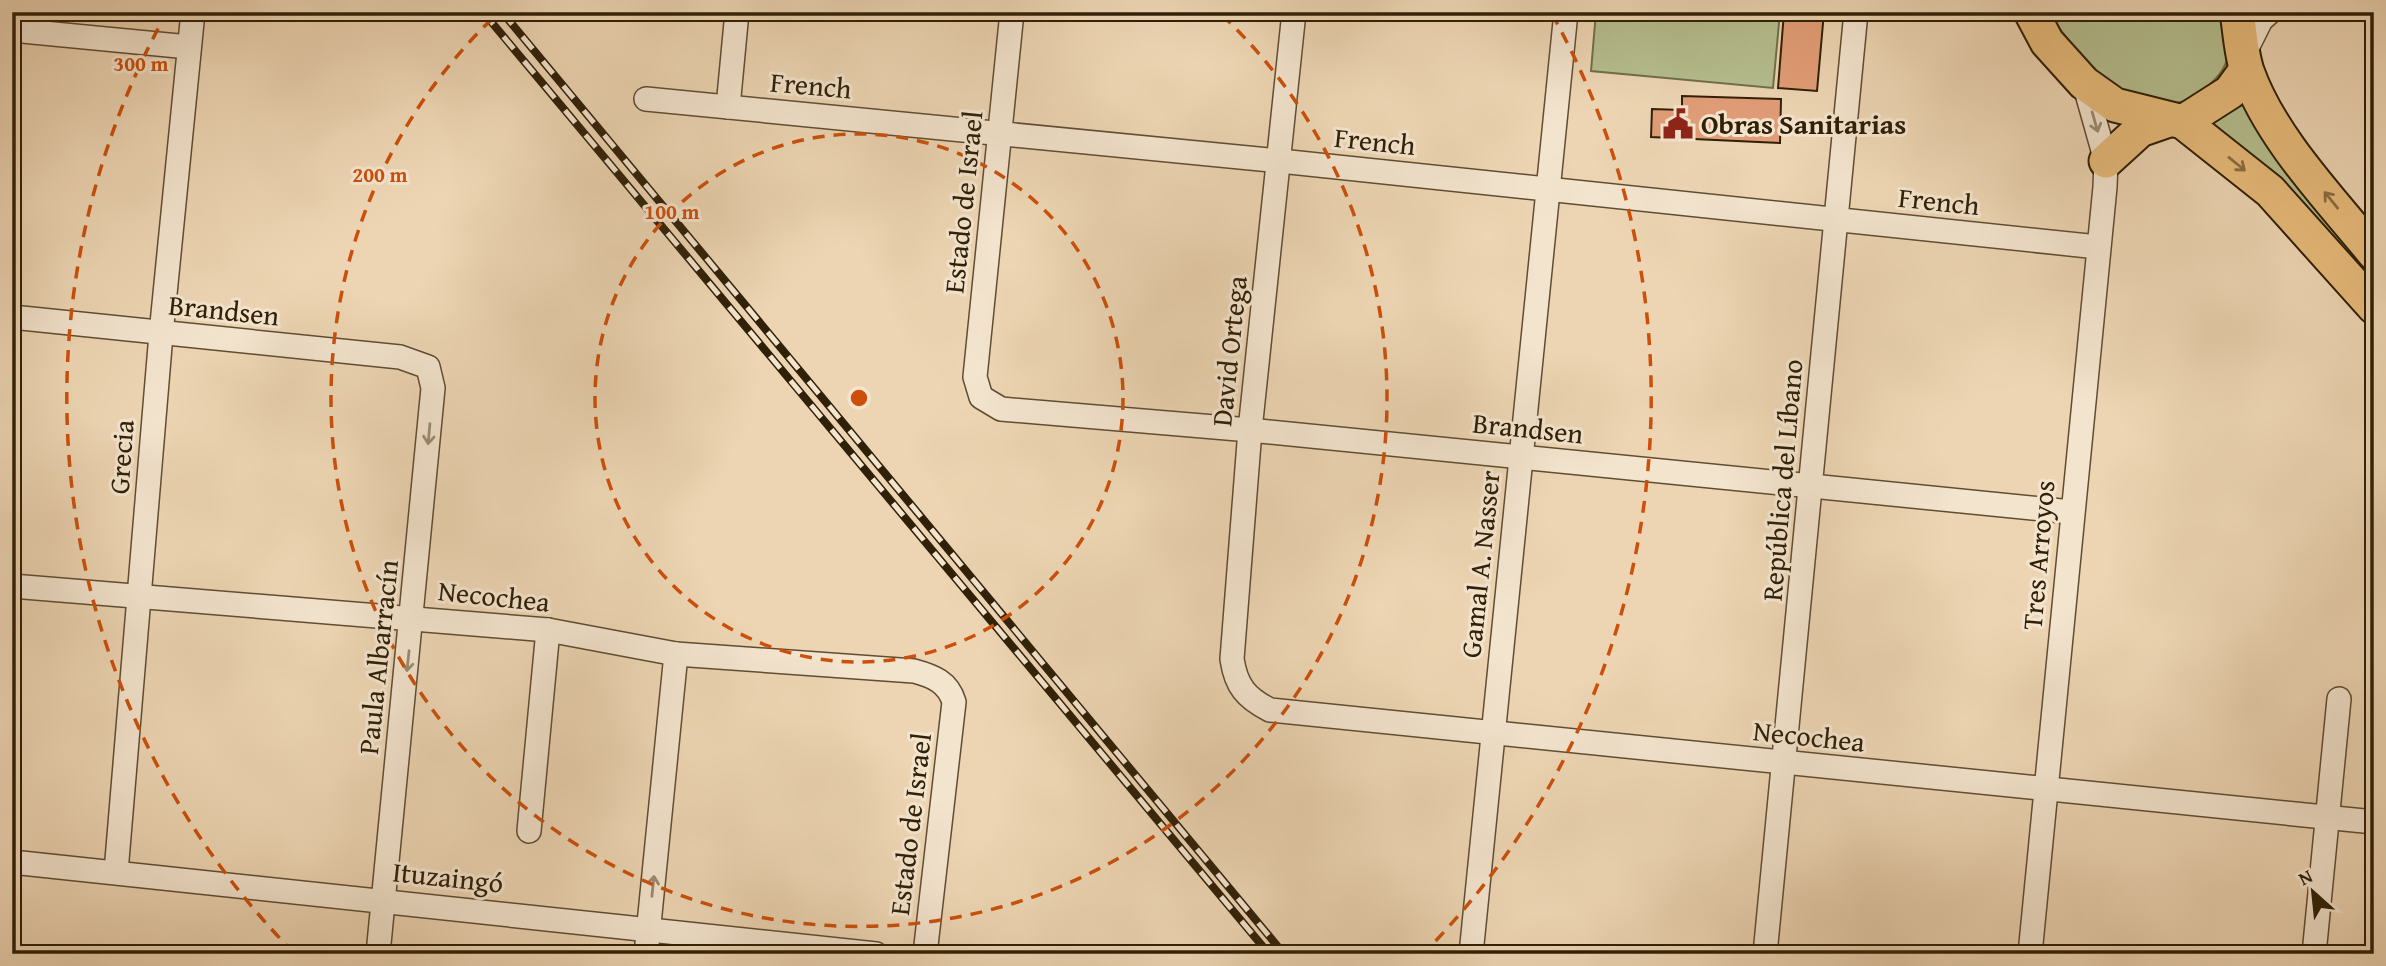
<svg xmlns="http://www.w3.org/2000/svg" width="2386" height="966" viewBox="0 0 2386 966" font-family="'Gentium Book Plus',serif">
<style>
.green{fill:#b5be8f;stroke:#726f4b;stroke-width:2}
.building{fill:#e19d77;stroke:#302007;stroke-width:2}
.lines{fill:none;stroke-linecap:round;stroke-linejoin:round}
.minor-casing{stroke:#5f4d32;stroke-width:26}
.highway-casing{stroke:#302007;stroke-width:37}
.minor{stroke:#f3e4ce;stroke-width:23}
.highway{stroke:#e6ba7a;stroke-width:33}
.rail-casing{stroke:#302007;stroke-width:8}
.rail{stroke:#f3e4ce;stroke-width:5;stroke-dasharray:16;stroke-linecap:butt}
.oneway{stroke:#9b8c74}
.oneway2{stroke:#8b6d40}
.ring{fill:none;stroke:#cc500b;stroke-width:3.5;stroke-dasharray:12 9}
.labels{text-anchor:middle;stroke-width:6;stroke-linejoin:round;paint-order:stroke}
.street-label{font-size:28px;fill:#302007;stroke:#f3e4ce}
.poi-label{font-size:28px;font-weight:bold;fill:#302007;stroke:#f3e4ce;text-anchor:start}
.centre{fill:#cc500b;stroke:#f3e4ce;stroke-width:3.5}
.ring-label{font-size:21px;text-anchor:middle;font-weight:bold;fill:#cc500b;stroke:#f3e4ce;stroke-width:6;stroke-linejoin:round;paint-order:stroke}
</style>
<rect width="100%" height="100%" fill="#edd5b3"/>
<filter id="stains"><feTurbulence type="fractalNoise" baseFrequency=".00286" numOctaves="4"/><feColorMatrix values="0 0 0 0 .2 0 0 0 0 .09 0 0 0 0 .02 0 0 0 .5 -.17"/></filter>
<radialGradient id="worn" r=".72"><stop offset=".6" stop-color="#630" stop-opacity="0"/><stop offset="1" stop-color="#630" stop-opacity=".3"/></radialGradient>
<g class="green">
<path d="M 1596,12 L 1780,12 L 1773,88 L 1591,71 Z"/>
<path d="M 2049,12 L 2227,12 C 2227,26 2230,42 2228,56 C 2225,71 2215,81 2203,90 C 2146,136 2076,58 2049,12 Z"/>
<path d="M 2244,85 L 2295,175 L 2374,270 L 2374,287 C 2321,229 2273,164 2205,125 Z"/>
<path d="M 660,941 L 776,954 L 659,954 Z"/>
</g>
<g class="building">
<path d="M 1784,12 L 1824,12 L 1817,91 L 1778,88 Z"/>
<path d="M 1682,96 L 1781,99 L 1780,143 L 1651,137 L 1652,109 L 1682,110 Z"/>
</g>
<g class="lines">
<g class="minor-casing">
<g id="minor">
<path d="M 1012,12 L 975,377 L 981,397 L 1001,409 L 1250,430 L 2072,512"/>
<path d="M 1294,12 L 1250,430 L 1232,659 C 1236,686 1246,698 1270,710 L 2374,822"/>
<path d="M 12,30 L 189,47"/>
<path d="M 2244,54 L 2261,20 L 2270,12"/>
<path d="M 646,99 L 1280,161 L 2098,247"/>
<path d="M 728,107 L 737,12"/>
<path d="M 12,317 L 400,357 L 428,367 L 433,388 L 378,954"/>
<path d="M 12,586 L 548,630 L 676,654 L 914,671 C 933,676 948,682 954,702 L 925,954"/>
<path d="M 529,831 L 548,630"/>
<path d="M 12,862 L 876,954"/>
<path d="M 116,872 L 161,334 L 193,12"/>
<path d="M 646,954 L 676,654"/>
<path d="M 1471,954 L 1566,12"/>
<path d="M 1765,954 L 1856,12"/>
<path d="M 2030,954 L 2105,187 L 2106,161 L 2084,83"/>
<path d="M 2314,954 L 2339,699"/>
</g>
</g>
<g class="highway-casing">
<g id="highway">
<path d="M 2031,12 L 2047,42 L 2084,83 L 2115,105 L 2183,122 L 2270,191 L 2374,307"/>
<path d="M 2237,12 C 2240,31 2241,53 2247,71 C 2270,137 2330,199 2374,253"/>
<path d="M 2183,122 L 2230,92 L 2246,70"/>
<path d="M 2106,161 L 2140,130 L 2169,120"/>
</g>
</g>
<use href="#minor" class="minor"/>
<use href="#highway" class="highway"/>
<g class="rail-casing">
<g id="rail">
<path d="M 483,12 L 1269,954"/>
<path d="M 502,12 L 1284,954"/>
</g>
</g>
<use href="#rail" class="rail"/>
</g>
<defs><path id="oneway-shaft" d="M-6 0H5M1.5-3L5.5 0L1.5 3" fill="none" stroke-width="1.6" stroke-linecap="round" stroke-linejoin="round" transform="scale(1.75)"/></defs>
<g class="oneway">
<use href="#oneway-shaft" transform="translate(2095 122) rotate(74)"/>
<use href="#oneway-shaft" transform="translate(429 434) rotate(95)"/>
<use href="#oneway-shaft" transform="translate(408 661) rotate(96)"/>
<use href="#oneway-shaft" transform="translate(653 886) rotate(-84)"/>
</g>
<g class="oneway2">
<use href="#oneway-shaft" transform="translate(2237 164) rotate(39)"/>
<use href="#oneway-shaft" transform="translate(2331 200) rotate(-129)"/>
</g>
<g class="ring">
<circle cx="859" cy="398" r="264"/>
<path d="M1222 15A528 528 0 1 1 496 15"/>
<path d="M294 953A792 792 0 0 1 166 14M1552 14A792 792 0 0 1 1424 953"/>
</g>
<defs>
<g id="civic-bare" transform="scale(2.415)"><path d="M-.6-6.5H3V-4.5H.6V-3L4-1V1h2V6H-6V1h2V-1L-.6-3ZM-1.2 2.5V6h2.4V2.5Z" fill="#8f2418" stroke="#f3e4ce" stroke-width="2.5" paint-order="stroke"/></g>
</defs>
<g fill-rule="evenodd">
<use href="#civic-bare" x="1678" y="124"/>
</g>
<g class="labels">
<g class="street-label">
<text transform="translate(811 85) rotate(5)" y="10">French</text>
<text transform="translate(1375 141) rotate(6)" y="10">French</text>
<text transform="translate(1939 201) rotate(6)" y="10">French</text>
<text transform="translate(963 202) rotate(-84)" y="10">Estado de Israel</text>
<text transform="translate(224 310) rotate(6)" y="10">Brandsen</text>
<text transform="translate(1229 351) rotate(-84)" y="10">David Ortega</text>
<text transform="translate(1528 428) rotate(6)" y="10">Brandsen</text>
<text transform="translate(121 457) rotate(-86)" y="10">Grecia</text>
<text transform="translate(1782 480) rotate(-85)" y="10">República del Líbano</text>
<text transform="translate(2038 555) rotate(-85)" y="10">Tres Arroyos</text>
<text transform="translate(1480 564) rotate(-84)" y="10">Gamal A. Nasser</text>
<text transform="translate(494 596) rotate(6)" y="10">Necochea</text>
<text transform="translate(378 657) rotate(-84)" y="10">Paula Albarracín</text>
<text transform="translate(1809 736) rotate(6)" y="10">Necochea</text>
<text transform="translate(910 824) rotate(-83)" y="10">Estado de Israel</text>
<text transform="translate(448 877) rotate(6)" y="10">Ituzaingó</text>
</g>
<g class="poi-label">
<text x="1701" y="134">Obras Sanitarias</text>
</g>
</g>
<circle cx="859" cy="398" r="10" class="centre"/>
<g class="ring-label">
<text x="141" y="71">300 m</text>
<text x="380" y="182">200 m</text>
<text x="672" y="219">100 m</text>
</g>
<rect width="2386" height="966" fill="none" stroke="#edd5b3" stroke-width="42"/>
<rect x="14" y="14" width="2358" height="938" fill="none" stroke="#302007" stroke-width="3.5"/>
<rect x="21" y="21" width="2344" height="924" fill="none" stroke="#302007" stroke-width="2"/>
<g transform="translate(2313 892) rotate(333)" stroke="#f3e4ce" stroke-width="5" paint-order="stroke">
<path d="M0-5L12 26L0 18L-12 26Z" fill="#302007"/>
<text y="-10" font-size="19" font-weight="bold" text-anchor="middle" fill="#302007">N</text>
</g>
<rect width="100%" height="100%" filter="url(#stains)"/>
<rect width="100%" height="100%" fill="url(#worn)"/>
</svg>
